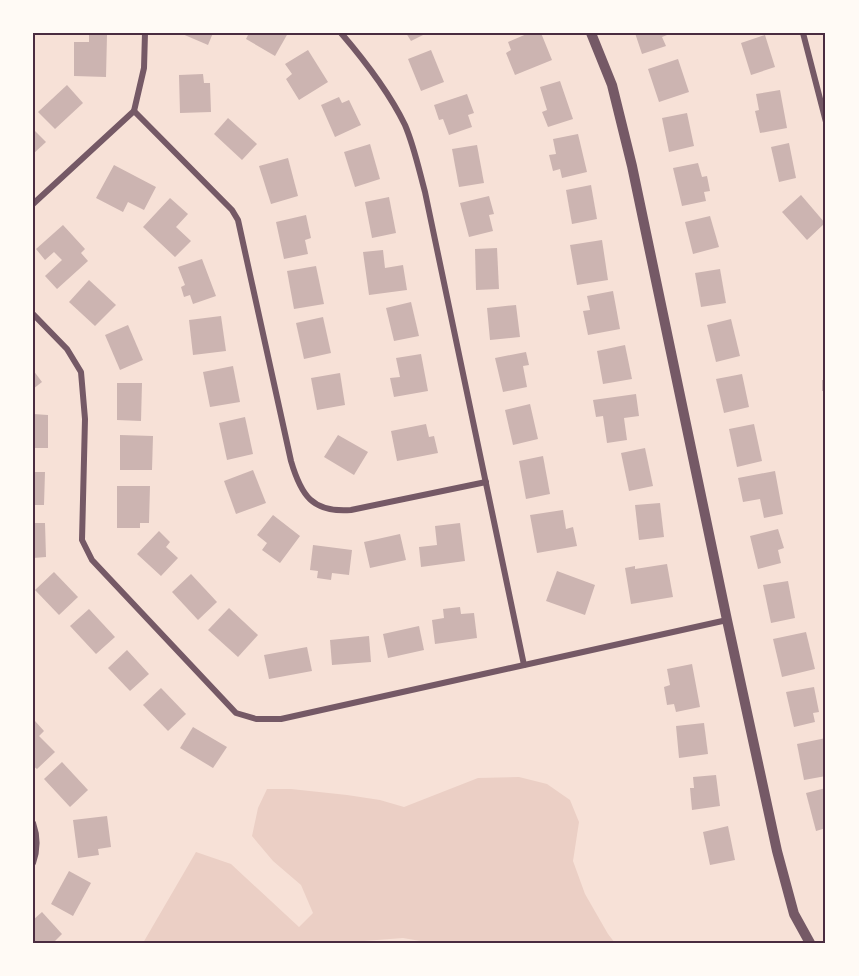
<svg xmlns="http://www.w3.org/2000/svg" width="859" height="976" viewBox="0 0 859 976" font-family="'Source Sans 3',sans-serif">
<style>
.green{fill:#ebcfc5}
.building{fill:#ccb4b1}
.lines{fill:none;stroke-linecap:round;stroke-linejoin:round}
.minor{stroke:#755966;stroke-width:6}
.tertiary{stroke:#755966;stroke-width:10}
.neatline{fill:none;stroke:#4a2c40;stroke-width:2}
</style>
<rect width="100%" height="100%" fill="#f7e1d7"/>
<path class="green" d="M 519,777 L 547,784 L 570,800 L 579,822 L 573,861 L 585,894 L 608,934 L 615,943 L 432,943 L 403,938 L 364,941 L 361,943 L 143,943 L 196,852 L 231,864 L 299,927 L 313,913 L 301,885 L 273,861 L 252,836 L 258,808 L 267,789 L 291,789 L 347,795 L 380,800 L 404,807 L 478,778 Z"/>
<g class="building">
<path d="M 180,33 L 213,33 L 208,45 Z"/>
<path d="M 249,33 L 288,33 L 275,56 L 246,39 Z"/>
<path d="M 406,33 L 427,33 L 411,41 Z"/>
<path d="M 529,33 L 541,33 L 552,60 L 515,75 L 506,53 L 511,50 L 508,42 Z"/>
<path d="M 635,33 L 672,33 L 662,37 L 666,46 L 642,54 Z"/>
<path d="M 89,34 L 107,35 L 106,77 L 74,76 L 74,42 L 89,42 Z"/>
<path d="M 765,35 L 775,67 L 751,75 L 741,43 Z"/>
<path d="M 308,50 L 328,82 L 299,100 L 286,79 L 292,74 L 285,64 Z"/>
<path d="M 431,50 L 444,82 L 421,91 L 408,59 Z"/>
<path d="M 678,59 L 689,92 L 659,102 L 648,69 Z"/>
<path d="M 203,74 L 204,83 L 210,83 L 211,112 L 180,113 L 179,75 Z"/>
<path d="M 560,81 L 573,119 L 548,127 L 542,112 L 547,110 L 540,87 Z"/>
<path d="M 67,85 L 83,103 L 55,129 L 38,112 Z"/>
<path d="M 780,90 L 787,128 L 760,133 L 755,111 L 759,110 L 756,94 Z"/>
<path d="M 467,94 L 474,113 L 468,115 L 472,127 L 449,135 L 443,119 L 439,120 L 434,105 Z"/>
<path d="M 339,97 L 342,103 L 349,100 L 361,125 L 335,137 L 321,105 Z"/>
<path d="M 687,113 L 694,146 L 669,152 L 662,118 Z"/>
<path d="M 228,118 L 257,144 L 242,160 L 214,134 Z"/>
<path d="M 33,129 L 46,142 L 33,154 Z"/>
<path d="M 578,134 L 587,172 L 562,178 L 560,169 L 553,171 L 549,155 L 556,154 L 553,139 Z"/>
<path d="M 789,143 L 796,178 L 779,182 L 771,147 Z"/>
<path d="M 370,144 L 380,179 L 355,187 L 344,152 Z"/>
<path d="M 477,145 L 484,183 L 459,187 L 452,149 Z"/>
<path d="M 288,158 L 298,196 L 271,204 L 259,166 Z"/>
<path d="M 698,163 L 702,177 L 707,176 L 710,191 L 704,192 L 706,201 L 682,206 L 673,168 Z"/>
<path d="M 114,165 L 156,187 L 144,210 L 128,202 L 123,212 L 96,198 Z"/>
<path d="M 591,185 L 597,219 L 572,224 L 566,190 Z"/>
<path d="M 801,195 L 825,223 L 807,240 L 782,212 Z"/>
<path d="M 489,196 L 494,214 L 489,215 L 493,231 L 469,237 L 460,203 Z"/>
<path d="M 389,197 L 396,233 L 372,238 L 365,202 Z"/>
<path d="M 170,198 L 188,214 L 176,227 L 191,241 L 175,257 L 143,227 Z"/>
<path d="M 306,215 L 311,238 L 305,240 L 308,254 L 284,259 L 276,222 Z"/>
<path d="M 710,216 L 719,247 L 693,254 L 685,222 Z"/>
<path d="M 63,225 L 85,249 L 81,253 L 88,261 L 57,289 L 45,276 L 62,260 L 54,252 L 45,260 L 36,249 Z"/>
<path d="M 602,240 L 608,280 L 577,285 L 570,245 Z"/>
<path d="M 497,248 L 499,289 L 476,290 L 475,249 Z"/>
<path d="M 383,250 L 385,268 L 403,265 L 407,290 L 369,295 L 363,252 Z"/>
<path d="M 202,259 L 216,296 L 193,304 L 190,295 L 184,297 L 181,287 L 185,285 L 178,267 Z"/>
<path d="M 316,266 L 324,304 L 294,309 L 287,271 Z"/>
<path d="M 720,269 L 726,303 L 701,307 L 695,273 Z"/>
<path d="M 89,280 L 116,305 L 95,326 L 69,302 Z"/>
<path d="M 613,291 L 620,329 L 588,335 L 583,311 L 590,310 L 587,296 Z"/>
<path d="M 411,302 L 419,336 L 394,341 L 386,308 Z"/>
<path d="M 516,305 L 520,337 L 490,340 L 487,308 Z"/>
<path d="M 221,316 L 226,351 L 193,355 L 189,320 Z"/>
<path d="M 323,317 L 331,353 L 304,359 L 296,323 Z"/>
<path d="M 731,319 L 740,356 L 716,362 L 707,325 Z"/>
<path d="M 128,325 L 143,360 L 120,370 L 105,335 Z"/>
<path d="M 625,345 L 632,379 L 603,384 L 597,351 Z"/>
<path d="M 526,352 L 529,365 L 523,366 L 527,387 L 503,392 L 495,358 Z"/>
<path d="M 421,354 L 428,391 L 394,397 L 390,378 L 400,377 L 396,358 Z"/>
<path d="M 233,366 L 240,402 L 210,407 L 203,372 Z"/>
<path d="M 33,370 L 42,382 L 33,389 Z"/>
<path d="M 340,373 L 345,405 L 317,410 L 311,378 Z"/>
<path d="M 742,374 L 749,407 L 724,413 L 716,379 Z"/>
<rect x="822" y="380" width="4" height="11"/>
<path d="M 117,383 L 142,383 L 141,421 L 117,420 Z"/>
<path d="M 636,394 L 639,416 L 624,418 L 627,440 L 607,443 L 603,416 L 596,417 L 593,400 Z"/>
<path d="M 530,404 L 538,439 L 513,445 L 505,410 Z"/>
<path d="M 33,414 L 48,415 L 48,448 L 33,448 Z"/>
<path d="M 245,417 L 253,454 L 227,460 L 219,423 Z"/>
<path d="M 426,424 L 429,437 L 434,436 L 438,453 L 397,461 L 391,431 Z"/>
<path d="M 754,424 L 762,461 L 737,467 L 729,429 Z"/>
<path d="M 120,435 L 153,436 L 152,470 L 120,470 Z"/>
<path d="M 338,435 L 368,452 L 354,475 L 324,457 Z"/>
<path d="M 645,448 L 653,486 L 629,491 L 621,453 Z"/>
<path d="M 543,456 L 550,494 L 526,499 L 519,461 Z"/>
<path d="M 253,470 L 266,503 L 236,514 L 224,481 Z"/>
<path d="M 775,471 L 783,514 L 764,518 L 760,499 L 743,502 L 738,478 Z"/>
<path d="M 33,472 L 45,472 L 44,505 L 33,505 Z"/>
<path d="M 117,486 L 150,486 L 149,523 L 140,523 L 140,528 L 117,528 Z"/>
<path d="M 660,503 L 664,537 L 639,540 L 635,505 Z"/>
<path d="M 563,510 L 566,529 L 573,527 L 577,546 L 537,553 L 530,515 Z"/>
<path d="M 273,515 L 300,536 L 280,563 L 262,550 L 267,543 L 257,535 Z"/>
<path d="M 33,523 L 45,523 L 46,557 L 33,558 Z"/>
<path d="M 460,523 L 465,561 L 421,567 L 419,547 L 437,545 L 435,526 Z"/>
<path d="M 778,529 L 784,548 L 778,550 L 781,563 L 758,569 L 750,536 Z"/>
<path d="M 159,531 L 170,542 L 166,547 L 178,558 L 161,576 L 137,554 Z"/>
<path d="M 400,534 L 406,560 L 370,568 L 364,542 Z"/>
<path d="M 313,545 L 352,550 L 349,575 L 332,573 L 331,580 L 317,578 L 318,571 L 310,570 Z"/>
<path d="M 667,564 L 673,597 L 631,604 L 625,568 L 635,566 L 635,569 Z"/>
<path d="M 557,571 L 595,585 L 585,615 L 546,601 Z"/>
<path d="M 54,572 L 78,597 L 59,615 L 35,590 Z"/>
<path d="M 191,574 L 217,602 L 198,620 L 172,592 Z"/>
<path d="M 788,581 L 795,618 L 771,623 L 763,585 Z"/>
<path d="M 460,607 L 461,614 L 474,613 L 477,638 L 435,644 L 432,620 L 444,618 L 443,609 Z"/>
<path d="M 229,608 L 258,635 L 238,657 L 208,630 Z"/>
<path d="M 89,609 L 115,637 L 96,654 L 70,626 Z"/>
<path d="M 419,626 L 424,650 L 388,658 L 383,634 Z"/>
<path d="M 806,632 L 815,669 L 782,677 L 773,639 Z"/>
<path d="M 369,636 L 371,662 L 332,665 L 330,640 Z"/>
<path d="M 307,647 L 312,671 L 269,679 L 264,655 Z"/>
<path d="M 127,650 L 149,674 L 130,691 L 108,668 Z"/>
<path d="M 692,664 L 700,707 L 676,712 L 674,704 L 667,705 L 664,687 L 670,685 L 667,669 Z"/>
<path d="M 814,687 L 819,712 L 813,713 L 815,722 L 794,727 L 786,692 Z"/>
<path d="M 161,688 L 186,714 L 168,731 L 143,705 Z"/>
<path d="M 35,721 L 44,731 L 39,736 L 55,752 L 37,769 L 33,766 L 33,723 Z"/>
<path d="M 704,723 L 708,754 L 679,758 L 676,726 Z"/>
<path d="M 193,727 L 227,747 L 213,768 L 180,748 Z"/>
<path d="M 826,738 L 826,776 L 804,780 L 797,744 Z"/>
<path d="M 62,762 L 88,790 L 70,807 L 44,779 Z"/>
<path d="M 716,775 L 720,806 L 692,810 L 690,788 L 694,788 L 693,777 Z"/>
<path d="M 826,788 L 826,828 L 816,831 L 806,793 Z"/>
<path d="M 107,816 L 111,847 L 98,849 L 99,855 L 78,858 L 73,820 Z"/>
<path d="M 728,826 L 735,860 L 710,865 L 703,832 Z"/>
<path d="M 69,871 L 91,883 L 73,916 L 51,904 Z"/>
<path d="M 42,912 L 62,934 L 53,943 L 33,943 L 33,920 Z"/>
</g>
<g class="lines">
<g class="minor">
<path d="M 341,33 C 365,61 389,92 405,125 C 414,146 419,170 425,192 L 524,665"/>
<path d="M 803,33 L 826,122"/>
<path d="M 134,111 L 232,210 L 238,220 L 291,461 C 301,495 312,513 351,510 L 486,482"/>
<path d="M 33,204 L 134,111 L 144,68 L 145,33"/>
<path d="M 33,314 L 67,349 L 81,372 L 85,419 L 82,540 L 92,560 L 236,713 L 256,719 L 281,719 L 727,620"/>
<path d="M 33,823 C 38,837 38,849 33,863"/>
</g>
<path class="tertiary" d="M 591,33 L 612,85 L 632,166 L 727,620 L 777,851 L 794,914 L 810,943"/>
</g>
<rect width="859" height="976" fill="none" stroke="#fffaf5" stroke-width="69"/>
<rect x="34" y="34" width="790" height="908" class="neatline"/>
</svg>
